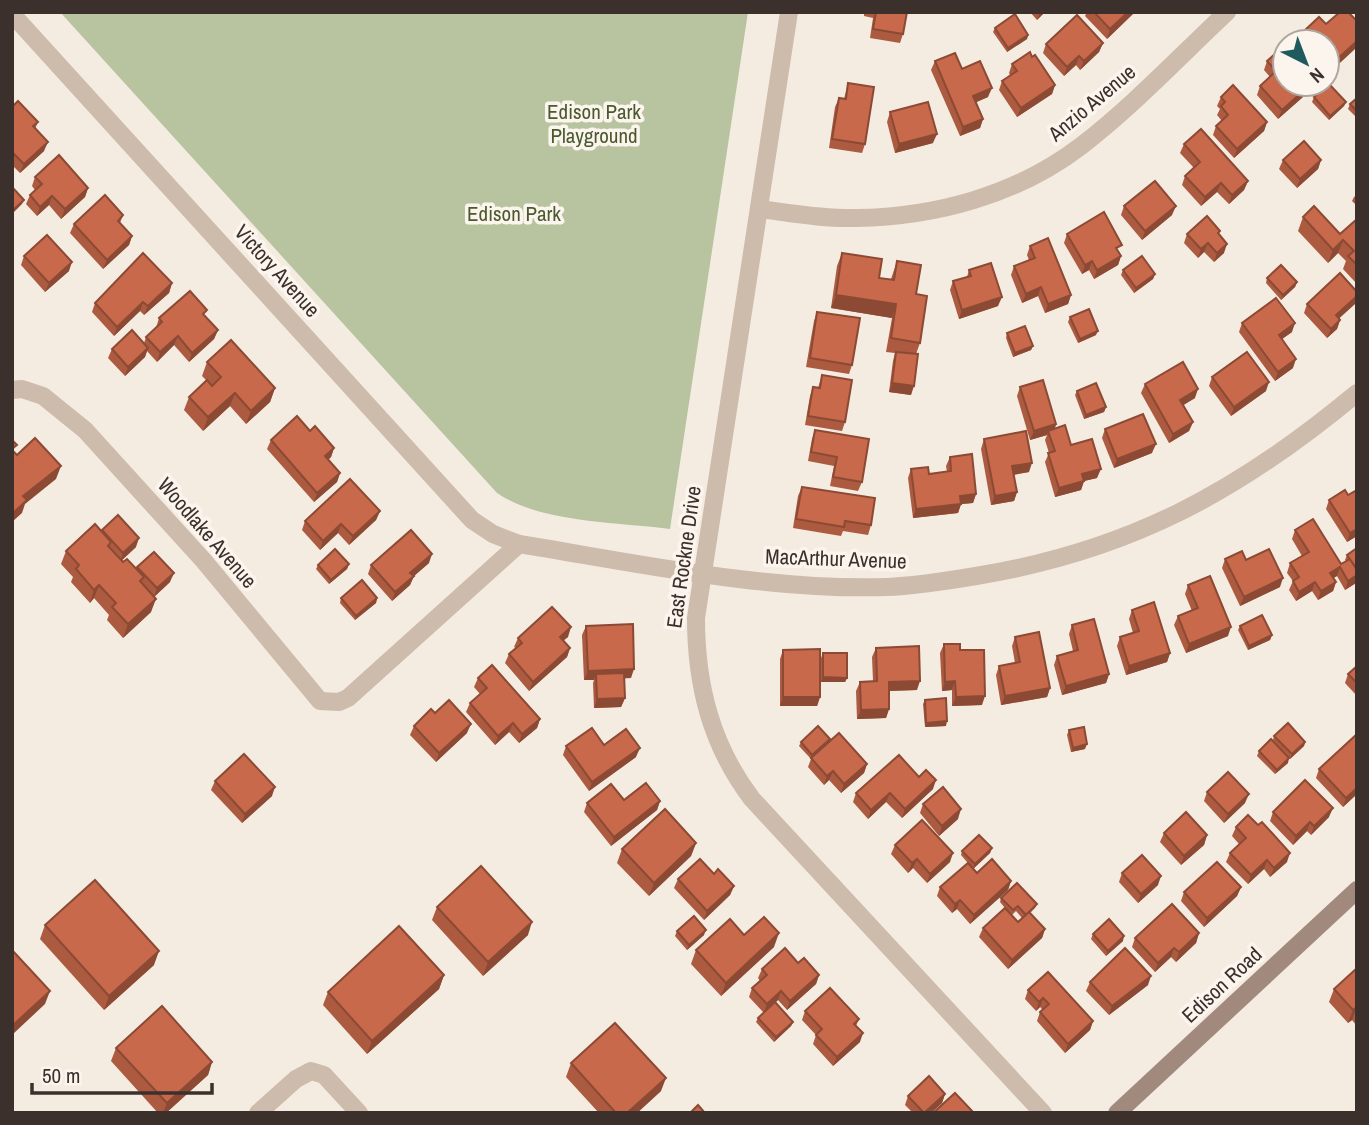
<svg xmlns="http://www.w3.org/2000/svg" width="1369" height="1125" viewBox="0 0 1369 1125" font-family="'Archivo Narrow',sans-serif">
<style>
.green{fill:#b8c4a0}
.lines{fill:none;stroke-linecap:round;stroke-linejoin:round}
.minor{stroke:#cdbbac;stroke-width:18}
.secondary{stroke:#a18a7d;stroke-width:18}
.wall{fill:#ac5a40;fill-rule:evenodd}
.shaded-wall{fill:#8c4a34}
.building{fill:#c8694b;stroke:#8c4a34;stroke-width:2}
.labels{text-anchor:middle;stroke-width:7;stroke-linejoin:round;paint-order:stroke}
.street-label{font-size:21px;fill:#3b302b;stroke:#fbf5ee}
.park-label{font-size:21px;fill:#4a5a2e;stroke:#fbf5ee}
</style>
<rect width="100%" height="100%" fill="#f4ebe1"/>
<path class="green" d="M 60,12 L 748,12 L 670,529 C 617,522 541,523 497,493 Z"/>
<g class="lines">
<g class="minor">
<path d="M 789,12 L 696,618 C 696,685 711,745 752,799 L 1043,1113"/>
<path d="M 12,14 L 472,520 L 493,534 L 519,544 C 637,563 767,591 887,587 C 916,586 946,581 976,576 C 1129,551 1238,492 1357,393"/>
<path d="M 760,209 C 791,213 824,219 856,218 C 935,217 1017,195 1081,146 C 1133,106 1179,57 1227,12"/>
<path d="M 12,390 L 22,389 L 43,396 L 85,430 L 204,561 L 320,701 L 339,702 L 348,698 L 519,544"/>
<path d="M 258,1113 L 296,1079 L 311,1071 L 324,1075 L 359,1113"/>
</g>
<path class="secondary" d="M 1117,1113 L 1357,890"/>
</g>
<g class="wall">
<path d="M 864,12 L 907,12 L 903,34 L 900,43 L 870,38 L 873,18 L 864,16 Z"/>
<path d="M 1030,12 L 1045,12 L 1037,20 Z"/>
<path d="M 1087,12 L 1135,12 L 1107,39 L 1085,16 Z"/>
<path d="M 1357,21 L 1357,47 L 1330,72 L 1327,68 L 1327,42 L 1303,42 L 1300,40 L 1304,31 L 1326,24 Z"/>
<path d="M 995,28 L 1028,35 L 1027,39 L 1007,52 L 993,32 Z"/>
<path d="M 1103,43 L 1099,52 L 1080,70 L 1076,65 L 1064,76 L 1043,53 L 1046,44 Z"/>
<path d="M 1032,57 L 1055,85 L 1052,94 L 1017,117 L 999,90 L 1002,81 L 1010,75 L 1009,73 L 1012,64 Z"/>
<path d="M 935,61 L 962,69 L 988,97 L 976,102 L 983,119 L 980,128 L 960,136 L 931,70 Z"/>
<path d="M 1267,61 L 1312,89 L 1278,119 L 1257,95 L 1260,86 L 1270,77 L 1264,70 Z"/>
<path d="M 848,83 L 865,144 L 862,153 L 829,148 L 835,107 L 839,98 L 844,99 Z"/>
<path d="M 1221,97 L 1267,122 L 1264,131 L 1234,158 L 1213,135 L 1216,126 L 1222,121 L 1217,115 L 1220,109 L 1217,106 Z"/>
<path d="M 1314,97 L 1346,102 L 1344,106 L 1329,120 L 1312,102 Z"/>
<path d="M 1357,98 L 1357,118 L 1348,109 L 1350,104 Z"/>
<path d="M 12,107 L 38,122 L 35,129 L 44,151 L 20,173 L 12,165 Z"/>
<path d="M 890,112 L 933,143 L 895,153 L 887,122 Z"/>
<path d="M 1184,144 L 1248,181 L 1244,190 L 1229,204 L 1217,192 L 1201,206 L 1182,185 L 1185,176 L 1194,168 L 1180,153 Z"/>
<path d="M 1283,160 L 1321,160 L 1318,169 L 1297,188 L 1279,169 Z"/>
<path d="M 35,177 L 88,188 L 85,197 L 61,219 L 49,205 L 37,216 L 26,204 L 30,195 L 35,190 L 32,186 Z"/>
<path d="M 1357,194 L 1357,206 L 1352,201 L 1354,197 Z"/>
<path d="M 1124,206 L 1172,215 L 1142,240 L 1121,215 Z"/>
<path d="M 123,215 L 120,223 L 132,236 L 129,245 L 103,269 L 70,233 L 74,224 Z"/>
<path d="M 1303,217 L 1340,234 L 1357,219 L 1357,284 L 1343,269 L 1346,261 L 1338,253 L 1328,263 L 1298,231 Z"/>
<path d="M 1067,234 L 1121,256 L 1118,265 L 1094,279 L 1089,270 L 1082,274 L 1064,243 Z"/>
<path d="M 1187,234 L 1219,235 L 1224,253 L 1214,262 L 1204,252 L 1198,258 L 1184,243 Z"/>
<path d="M 1030,246 L 1071,295 L 1068,304 L 1045,313 L 1038,296 L 1022,303 L 1011,275 L 1014,266 L 1029,260 L 1027,255 Z"/>
<path d="M 842,253 L 879,278 L 891,279 L 897,261 L 916,294 L 920,343 L 916,354 L 911,395 L 889,392 L 893,361 L 895,353 L 886,352 L 892,318 L 831,308 L 837,266 Z"/>
<path d="M 24,256 L 69,271 L 45,292 L 21,265 Z"/>
<path d="M 969,270 L 998,306 L 959,319 L 950,290 L 953,281 L 967,277 Z"/>
<path d="M 1123,270 L 1155,274 L 1153,279 L 1134,293 L 1121,275 Z"/>
<path d="M 1267,278 L 1297,282 L 1295,287 L 1281,300 L 1266,283 Z"/>
<path d="M 172,283 L 169,293 L 144,315 L 140,311 L 114,336 L 92,312 L 95,303 Z"/>
<path d="M 1357,292 L 1356,303 L 1339,318 L 1340,320 L 1337,329 L 1327,338 L 1304,313 L 1307,304 Z"/>
<path d="M 817,312 L 852,365 L 849,374 L 806,367 L 814,321 Z"/>
<path d="M 205,316 L 218,330 L 214,339 L 189,362 L 174,345 L 157,362 L 147,351 L 145,357 L 125,376 L 108,358 L 112,349 L 144,343 L 146,337 L 156,328 L 159,318 Z"/>
<path d="M 1070,317 L 1096,335 L 1078,343 L 1068,322 Z"/>
<path d="M 1242,323 L 1292,332 L 1282,339 L 1293,368 L 1275,381 L 1239,332 Z"/>
<path d="M 1007,333 L 1033,346 L 1031,350 L 1013,357 L 1006,338 Z"/>
<path d="M 207,362 L 275,388 L 270,402 L 246,424 L 230,406 L 203,431 L 184,410 L 189,397 L 206,380 L 202,376 Z"/>
<path d="M 822,375 L 845,422 L 842,431 L 805,425 L 810,396 L 813,387 L 818,388 Z"/>
<path d="M 1212,377 L 1266,391 L 1231,416 L 1209,386 Z"/>
<path d="M 1145,384 L 1195,398 L 1183,405 L 1193,422 L 1189,431 L 1169,443 L 1141,393 Z"/>
<path d="M 1020,387 L 1056,424 L 1055,429 L 1071,445 L 1097,478 L 1084,481 L 1081,490 L 1055,497 L 1045,462 L 1049,453 L 1045,440 L 1047,435 L 1030,440 L 1017,396 Z"/>
<path d="M 1077,391 L 1106,407 L 1104,412 L 1084,419 L 1075,395 Z"/>
<path d="M 1105,429 L 1152,453 L 1114,468 L 1102,438 Z"/>
<path d="M 815,430 L 862,482 L 858,491 L 830,486 L 834,466 L 808,461 L 812,439 Z"/>
<path d="M 310,431 L 334,448 L 331,457 L 328,460 L 340,473 L 337,482 L 314,502 L 267,449 L 271,440 Z"/>
<path d="M 984,439 L 1029,472 L 1014,475 L 1017,492 L 1014,501 L 991,505 L 981,449 Z"/>
<path d="M 950,457 L 976,494 L 973,503 L 961,504 L 958,513 L 913,518 L 908,478 L 911,469 L 929,474 L 947,472 L 946,466 Z"/>
<path d="M 802,487 L 871,525 L 868,535 L 843,531 L 841,536 L 793,528 L 798,496 Z"/>
<path d="M 1357,490 L 1357,536 L 1347,542 L 1326,509 L 1329,500 L 1348,495 Z"/>
<path d="M 380,511 L 376,520 L 349,545 L 338,533 L 320,550 L 302,530 L 305,521 Z"/>
<path d="M 102,530 L 136,547 L 122,560 L 136,569 L 137,567 L 170,582 L 154,597 L 151,612 L 123,638 L 107,620 L 109,615 L 94,598 L 90,603 L 71,582 L 73,577 L 61,564 L 66,551 L 102,532 Z"/>
<path d="M 1295,530 L 1341,564 L 1346,561 L 1345,560 L 1347,555 L 1357,548 L 1356,583 L 1345,590 L 1337,576 L 1333,578 L 1336,582 L 1333,591 L 1318,600 L 1312,591 L 1296,601 L 1289,590 L 1293,581 L 1287,573 L 1290,563 L 1302,556 L 1292,539 Z"/>
<path d="M 1225,559 L 1246,560 L 1280,587 L 1240,606 L 1222,568 Z"/>
<path d="M 429,563 L 414,576 L 410,585 L 392,601 L 368,574 L 371,565 Z"/>
<path d="M 349,564 L 347,569 L 329,584 L 316,569 L 318,565 Z"/>
<path d="M 1188,585 L 1228,636 L 1186,653 L 1174,625 L 1178,616 L 1192,611 L 1185,594 Z"/>
<path d="M 341,598 L 377,598 L 376,603 L 355,620 L 340,603 Z"/>
<path d="M 1132,610 L 1170,653 L 1167,662 L 1126,675 L 1117,646 L 1120,637 L 1133,633 L 1129,619 Z"/>
<path d="M 1072,625 L 1109,674 L 1106,683 L 1062,695 L 1054,665 L 1057,656 L 1073,651 L 1069,634 Z"/>
<path d="M 586,626 L 631,678 L 624,678 L 625,698 L 621,707 L 594,708 L 593,683 L 594,680 L 584,680 L 582,635 Z"/>
<path d="M 1240,626 L 1272,635 L 1270,640 L 1248,650 L 1238,630 Z"/>
<path d="M 568,637 L 563,640 L 570,648 L 567,657 L 529,691 L 505,663 L 509,654 L 516,648 L 514,647 L 518,638 Z"/>
<path d="M 1015,637 L 1050,688 L 1047,697 L 1001,705 L 996,675 L 999,666 L 1015,663 L 1012,646 Z"/>
<path d="M 944,644 L 960,650 L 982,705 L 952,706 L 952,690 L 942,691 L 940,653 Z"/>
<path d="M 876,648 L 917,690 L 889,691 L 889,709 L 886,718 L 857,719 L 856,691 L 860,682 L 873,681 L 872,657 Z"/>
<path d="M 783,650 L 820,697 L 817,706 L 780,706 L 780,659 Z"/>
<path d="M 823,653 L 847,678 L 845,682 L 821,682 L 821,658 Z"/>
<path d="M 1357,666 L 1357,696 L 1345,683 L 1348,674 Z"/>
<path d="M 478,678 L 540,719 L 537,728 L 519,743 L 509,732 L 495,745 L 466,712 L 470,703 L 480,694 L 474,687 Z"/>
<path d="M 925,700 L 946,726 L 925,727 L 923,704 Z"/>
<path d="M 414,726 L 467,733 L 436,762 L 410,735 Z"/>
<path d="M 1069,730 L 1085,749 L 1071,752 L 1067,735 Z"/>
<path d="M 1357,734 L 1357,794 L 1343,807 L 1316,778 L 1319,769 L 1356,736 Z"/>
<path d="M 1274,736 L 1305,742 L 1304,746 L 1290,759 L 1273,740 Z"/>
<path d="M 830,739 L 829,742 L 867,764 L 864,773 L 841,793 L 829,780 L 824,785 L 808,767 L 811,759 L 799,746 L 801,742 Z"/>
<path d="M 604,745 L 636,757 L 589,791 L 563,755 L 566,746 Z"/>
<path d="M 1259,751 L 1288,763 L 1275,774 L 1257,756 Z"/>
<path d="M 919,777 L 933,789 L 902,818 L 886,802 L 868,819 L 853,802 L 856,793 Z"/>
<path d="M 215,781 L 272,796 L 242,823 L 211,790 Z"/>
<path d="M 1207,792 L 1245,803 L 1224,823 L 1204,801 Z"/>
<path d="M 624,800 L 660,801 L 657,810 L 611,846 L 584,812 L 587,803 Z"/>
<path d="M 923,804 L 958,819 L 939,836 L 920,813 Z"/>
<path d="M 1273,812 L 1329,817 L 1311,835 L 1307,831 L 1293,845 L 1270,821 Z"/>
<path d="M 1258,825 L 1287,862 L 1270,877 L 1264,869 L 1248,884 L 1226,862 L 1230,853 L 1239,844 L 1232,836 L 1236,827 Z"/>
<path d="M 1164,833 L 1207,835 L 1204,845 L 1181,865 L 1160,842 Z"/>
<path d="M 696,843 L 691,856 L 649,896 L 617,863 L 622,849 Z"/>
<path d="M 895,845 L 950,862 L 927,883 L 913,868 L 908,873 L 891,854 Z"/>
<path d="M 992,848 L 990,853 L 973,869 L 961,855 L 962,851 Z"/>
<path d="M 977,873 L 1011,881 L 1008,890 L 970,924 L 957,909 L 952,913 L 937,896 L 940,887 Z"/>
<path d="M 1122,873 L 1158,885 L 1138,903 L 1119,882 Z"/>
<path d="M 714,874 L 734,886 L 730,895 L 704,920 L 674,888 L 678,879 Z"/>
<path d="M 1241,887 L 1237,896 L 1204,927 L 1181,901 L 1184,892 Z"/>
<path d="M 1001,898 L 1037,904 L 1035,908 L 1030,913 L 1045,929 L 1042,938 L 1008,969 L 979,937 L 983,928 L 1005,908 L 1000,902 ZM 1016,911 L 1022,918 L 1018,922 L 1012,915 Z"/>
<path d="M 437,907 L 528,935 L 483,976 L 432,920 Z"/>
<path d="M 45,925 L 154,965 L 104,1010 L 40,939 Z"/>
<path d="M 677,931 L 704,935 L 687,950 L 675,936 Z"/>
<path d="M 1199,933 L 1196,943 L 1176,962 L 1171,957 L 1155,972 L 1132,947 L 1135,938 Z"/>
<path d="M 1093,934 L 1123,941 L 1106,956 L 1091,939 Z"/>
<path d="M 774,947 L 721,996 L 691,964 L 696,950 Z"/>
<path d="M 798,963 L 819,975 L 816,984 L 787,1010 L 778,1000 L 764,1013 L 749,997 L 752,988 L 760,981 L 758,978 L 762,969 Z"/>
<path d="M 1357,968 L 1357,1026 L 1352,1020 L 1348,1023 L 1329,1002 L 1334,989 Z"/>
<path d="M 444,975 L 439,989 L 367,1054 L 323,1005 L 328,992 Z"/>
<path d="M 1090,982 L 1148,985 L 1109,1015 L 1086,991 Z"/>
<path d="M 1028,990 L 1093,1021 L 1090,1030 L 1065,1053 L 1037,1021 L 1040,1012 L 1043,1010 L 1040,1007 L 1036,1011 L 1025,999 Z"/>
<path d="M 805,1011 L 859,1019 L 856,1026 L 860,1042 L 833,1066 L 813,1044 L 816,1035 L 802,1020 Z"/>
<path d="M 758,1018 L 793,1022 L 791,1026 L 774,1042 L 756,1022 Z"/>
<path d="M 116,1048 L 212,1062 L 208,1075 L 166,1113 L 158,1113 L 111,1061 Z"/>
<path d="M 571,1063 L 661,1091 L 637,1113 L 599,1113 L 566,1077 Z"/>
<path d="M 945,1094 L 942,1103 L 931,1113 L 913,1113 L 905,1105 L 908,1096 Z"/>
</g>
<g class="shaded-wall">
<path d="M 1040,12 L 1045,12 L 1037,20 Z"/>
<path d="M 1128,12 L 1135,12 L 1107,39 L 1110,29 Z"/>
<path d="M 1028,35 L 1027,39 L 1007,52 L 1008,48 Z"/>
<path d="M 1357,41 L 1357,47 L 1330,72 L 1333,63 Z"/>
<path d="M 1103,43 L 1099,52 L 1080,70 L 1084,61 Z"/>
<path d="M 1079,56 L 1076,65 L 1064,76 L 1067,67 Z"/>
<path d="M 1311,84 L 1314,84 L 1312,89 L 1278,119 L 1282,110 Z"/>
<path d="M 1055,85 L 1052,94 L 1017,117 L 1021,108 Z"/>
<path d="M 992,88 L 988,97 L 970,105 L 973,96 Z"/>
<path d="M 1346,102 L 1344,106 L 1329,120 L 1330,116 Z"/>
<path d="M 983,119 L 980,128 L 960,136 L 963,127 Z"/>
<path d="M 1267,122 L 1264,131 L 1234,158 L 1237,149 Z"/>
<path d="M 937,134 L 933,143 L 895,153 L 899,144 Z"/>
<path d="M 48,142 L 44,151 L 20,173 L 24,164 Z"/>
<path d="M 1321,160 L 1318,169 L 1297,188 L 1300,179 Z"/>
<path d="M 1248,181 L 1244,190 L 1229,204 L 1232,195 Z"/>
<path d="M 1221,183 L 1217,192 L 1201,206 L 1205,197 Z"/>
<path d="M 88,188 L 85,197 L 61,219 L 65,209 Z"/>
<path d="M 52,196 L 49,205 L 37,216 L 40,207 Z"/>
<path d="M 24,200 L 22,204 L 12,214 L 12,211 Z"/>
<path d="M 1176,206 L 1172,215 L 1142,240 L 1145,231 Z"/>
<path d="M 132,236 L 129,245 L 103,269 L 107,260 Z"/>
<path d="M 1343,240 L 1338,253 L 1328,263 L 1333,250 Z"/>
<path d="M 1208,243 L 1204,252 L 1198,258 L 1201,249 Z"/>
<path d="M 1227,244 L 1224,253 L 1214,262 L 1217,253 Z"/>
<path d="M 1121,256 L 1118,265 L 1094,279 L 1097,270 Z"/>
<path d="M 1092,261 L 1089,270 L 1082,274 L 1085,265 Z"/>
<path d="M 72,262 L 69,271 L 45,292 L 49,283 Z"/>
<path d="M 1155,274 L 1153,279 L 1134,293 L 1136,288 Z"/>
<path d="M 1297,282 L 1295,287 L 1281,300 L 1283,295 Z"/>
<path d="M 172,283 L 169,293 L 144,315 L 148,306 Z"/>
<path d="M 1041,287 L 1038,296 L 1022,303 L 1026,294 Z"/>
<path d="M 836,295 L 896,304 L 892,318 L 831,308 Z"/>
<path d="M 1071,295 L 1068,304 L 1045,313 L 1048,304 Z"/>
<path d="M 1357,296 L 1356,303 L 1333,324 L 1336,315 Z"/>
<path d="M 1002,297 L 998,306 L 959,319 L 962,310 Z"/>
<path d="M 143,302 L 140,311 L 114,336 L 117,327 Z"/>
<path d="M 1340,320 L 1337,329 L 1327,338 L 1331,329 Z"/>
<path d="M 1295,323 L 1292,332 L 1275,344 L 1279,335 Z"/>
<path d="M 218,330 L 214,339 L 189,362 L 192,353 Z"/>
<path d="M 1098,331 L 1096,335 L 1078,343 L 1080,339 Z"/>
<path d="M 178,336 L 174,345 L 157,362 L 160,352 Z"/>
<path d="M 1033,346 L 1031,350 L 1013,357 L 1015,353 Z"/>
<path d="M 148,348 L 145,357 L 125,376 L 128,367 Z"/>
<path d="M 1296,359 L 1293,368 L 1275,381 L 1278,372 Z"/>
<path d="M 1269,382 L 1266,391 L 1231,416 L 1234,407 Z"/>
<path d="M 892,383 L 914,386 L 911,395 L 889,392 Z"/>
<path d="M 275,388 L 270,402 L 246,424 L 251,411 Z"/>
<path d="M 1198,389 L 1195,398 L 1177,409 L 1180,400 Z"/>
<path d="M 235,393 L 230,406 L 203,431 L 208,417 Z"/>
<path d="M 1106,407 L 1104,412 L 1084,419 L 1086,415 Z"/>
<path d="M 1193,422 L 1189,431 L 1169,443 L 1173,434 Z"/>
<path d="M 1056,424 L 1053,433 L 1048,431 L 1047,435 L 1030,440 L 1034,431 Z"/>
<path d="M 1156,444 L 1152,453 L 1114,468 L 1117,459 Z"/>
<path d="M 334,448 L 331,457 L 321,465 L 325,456 Z"/>
<path d="M 1032,463 L 1029,472 L 1009,475 L 1012,466 Z"/>
<path d="M 61,466 L 56,479 L 25,504 L 22,513 L 12,522 L 12,514 L 23,496 Z"/>
<path d="M 1101,469 L 1097,478 L 1084,481 L 1081,490 L 1055,497 L 1059,488 L 1082,474 Z"/>
<path d="M 340,473 L 337,482 L 314,502 L 317,493 Z"/>
<path d="M 1017,492 L 1014,501 L 991,505 L 995,496 Z"/>
<path d="M 976,494 L 973,503 L 961,504 L 958,513 L 913,518 L 916,509 L 960,496 Z"/>
<path d="M 380,511 L 376,520 L 349,545 L 353,536 Z"/>
<path d="M 341,524 L 338,533 L 320,550 L 323,541 Z"/>
<path d="M 1357,529 L 1357,536 L 1347,542 L 1350,533 Z"/>
<path d="M 139,538 L 136,547 L 120,562 L 123,553 Z"/>
<path d="M 432,554 L 429,563 L 407,582 L 410,573 Z"/>
<path d="M 349,564 L 347,569 L 329,584 L 331,580 Z"/>
<path d="M 1340,567 L 1337,576 L 1327,582 L 1330,573 Z"/>
<path d="M 174,573 L 170,582 L 154,597 L 157,588 Z"/>
<path d="M 1357,575 L 1356,583 L 1345,590 L 1348,581 Z"/>
<path d="M 414,576 L 410,585 L 392,601 L 395,592 Z"/>
<path d="M 1283,578 L 1280,587 L 1240,606 L 1244,597 Z"/>
<path d="M 1315,582 L 1312,591 L 1296,601 L 1299,592 Z"/>
<path d="M 1336,582 L 1333,591 L 1318,600 L 1321,591 Z"/>
<path d="M 99,585 L 94,598 L 90,603 L 94,590 Z"/>
<path d="M 377,598 L 376,603 L 355,620 L 356,616 Z"/>
<path d="M 156,599 L 151,612 L 123,638 L 128,624 Z"/>
<path d="M 571,627 L 568,637 L 557,646 L 560,637 Z"/>
<path d="M 1231,627 L 1228,636 L 1186,653 L 1189,644 Z"/>
<path d="M 1272,635 L 1270,640 L 1248,650 L 1249,646 Z"/>
<path d="M 570,648 L 567,657 L 529,691 L 533,682 Z"/>
<path d="M 1170,653 L 1167,662 L 1126,675 L 1129,666 Z"/>
<path d="M 634,669 L 631,678 L 597,680 L 596,674 L 594,680 L 584,680 L 588,671 Z"/>
<path d="M 1109,674 L 1106,683 L 1062,695 L 1066,686 Z"/>
<path d="M 823,677 L 847,678 L 845,682 L 821,682 Z"/>
<path d="M 920,681 L 917,690 L 885,691 L 889,682 Z"/>
<path d="M 955,681 L 952,690 L 942,691 L 945,682 Z"/>
<path d="M 1050,688 L 1047,697 L 1001,705 L 1005,696 Z"/>
<path d="M 985,696 L 982,705 L 952,706 L 956,697 Z"/>
<path d="M 783,697 L 820,697 L 817,706 L 780,706 Z"/>
<path d="M 625,698 L 621,707 L 594,708 L 597,699 Z"/>
<path d="M 889,709 L 886,718 L 857,719 L 861,710 Z"/>
<path d="M 540,719 L 537,728 L 519,743 L 522,734 Z"/>
<path d="M 947,721 L 946,726 L 925,727 L 926,723 Z"/>
<path d="M 513,723 L 509,732 L 495,745 L 498,736 Z"/>
<path d="M 471,724 L 467,733 L 436,762 L 439,753 Z"/>
<path d="M 830,739 L 828,744 L 810,759 L 812,755 Z"/>
<path d="M 1305,742 L 1304,746 L 1290,759 L 1292,754 Z"/>
<path d="M 1087,744 L 1085,749 L 1071,752 L 1073,748 Z"/>
<path d="M 640,748 L 636,757 L 589,791 L 592,782 Z"/>
<path d="M 1289,758 L 1288,763 L 1275,774 L 1277,770 Z"/>
<path d="M 867,764 L 864,773 L 841,793 L 844,784 Z"/>
<path d="M 833,771 L 829,780 L 824,785 L 827,776 Z"/>
<path d="M 936,780 L 933,789 L 902,818 L 905,809 Z"/>
<path d="M 275,787 L 272,796 L 242,823 L 245,814 Z"/>
<path d="M 1357,788 L 1357,794 L 1343,807 L 1346,798 Z"/>
<path d="M 890,793 L 886,802 L 868,819 L 871,810 Z"/>
<path d="M 1249,794 L 1245,803 L 1224,823 L 1228,814 Z"/>
<path d="M 660,801 L 657,810 L 611,846 L 614,837 Z"/>
<path d="M 1333,808 L 1329,817 L 1311,835 L 1314,826 Z"/>
<path d="M 961,809 L 958,819 L 939,836 L 942,826 Z"/>
<path d="M 1310,822 L 1307,831 L 1293,845 L 1296,836 Z"/>
<path d="M 1207,835 L 1204,845 L 1181,865 L 1184,856 Z"/>
<path d="M 696,843 L 691,856 L 649,896 L 654,883 Z"/>
<path d="M 992,848 L 990,853 L 973,869 L 975,864 Z"/>
<path d="M 953,853 L 950,862 L 927,883 L 930,874 Z"/>
<path d="M 1290,853 L 1287,862 L 1270,877 L 1274,868 Z"/>
<path d="M 917,859 L 913,868 L 908,873 L 912,863 Z"/>
<path d="M 1267,860 L 1264,869 L 1248,884 L 1251,875 Z"/>
<path d="M 1161,876 L 1158,885 L 1138,903 L 1141,894 Z"/>
<path d="M 1011,881 L 1008,890 L 970,924 L 974,915 Z"/>
<path d="M 734,886 L 730,895 L 704,920 L 707,911 Z"/>
<path d="M 1241,887 L 1237,896 L 1204,927 L 1207,918 Z"/>
<path d="M 960,900 L 957,909 L 952,913 L 955,904 Z"/>
<path d="M 532,922 L 528,935 L 483,976 L 488,962 Z"/>
<path d="M 1045,929 L 1042,938 L 1008,969 L 1012,960 Z"/>
<path d="M 706,930 L 704,935 L 687,950 L 689,945 Z"/>
<path d="M 779,933 L 774,947 L 721,996 L 726,983 Z"/>
<path d="M 1199,933 L 1196,943 L 1176,962 L 1179,952 Z"/>
<path d="M 1124,936 L 1123,941 L 1106,956 L 1108,951 Z"/>
<path d="M 1174,948 L 1171,957 L 1155,972 L 1158,963 Z"/>
<path d="M 159,951 L 154,965 L 104,1010 L 109,996 Z"/>
<path d="M 444,975 L 439,989 L 367,1054 L 372,1041 Z"/>
<path d="M 819,975 L 816,984 L 787,1010 L 790,1001 Z"/>
<path d="M 1151,976 L 1148,985 L 1109,1015 L 1112,1006 Z"/>
<path d="M 50,991 L 45,1004 L 12,1035 L 12,1026 Z"/>
<path d="M 781,991 L 778,1000 L 764,1013 L 767,1004 Z"/>
<path d="M 1043,998 L 1040,1007 L 1036,1011 L 1039,1002 Z"/>
<path d="M 1357,1006 L 1352,1020 L 1348,1023 L 1353,1010 Z"/>
<path d="M 1093,1021 L 1090,1030 L 1065,1053 L 1068,1044 Z"/>
<path d="M 793,1022 L 791,1026 L 774,1042 L 776,1037 Z"/>
<path d="M 863,1033 L 860,1042 L 833,1066 L 837,1057 Z"/>
<path d="M 212,1062 L 208,1075 L 166,1113 L 163,1113 L 167,1103 Z"/>
<path d="M 666,1078 L 661,1091 L 637,1113 L 627,1113 Z"/>
<path d="M 945,1094 L 942,1103 L 931,1113 L 925,1113 Z"/>
</g>
<g class="building">
<path d="M 876,12 L 907,12 L 903,34 L 873,29 Z"/>
<path d="M 1094,12 L 1128,12 L 1110,29 Z"/>
<path d="M 1340,12 L 1348,12 L 1357,21 L 1357,41 L 1333,63 L 1327,56 L 1327,42 L 1314,42 L 1304,31 L 1319,17 L 1326,24 Z"/>
<path d="M 1015,14 L 1028,35 L 1008,48 L 995,28 Z"/>
<path d="M 1077,15 L 1103,43 L 1084,61 L 1079,56 L 1067,67 L 1046,44 Z"/>
<path d="M 1284,46 L 1285,84 L 1311,84 L 1282,110 L 1260,86 L 1276,71 L 1267,61 Z"/>
<path d="M 1030,52 L 1032,57 L 1035,55 L 1055,85 L 1021,108 L 1002,81 L 1017,71 L 1012,64 Z"/>
<path d="M 955,53 L 962,69 L 980,61 L 992,88 L 973,96 L 983,119 L 963,127 L 935,61 Z"/>
<path d="M 848,83 L 874,87 L 865,144 L 832,139 L 839,98 L 846,99 Z"/>
<path d="M 1329,84 L 1346,102 L 1330,116 L 1314,97 Z"/>
<path d="M 1233,85 L 1267,122 L 1237,149 L 1216,126 L 1228,115 L 1221,106 L 1225,102 L 1221,97 Z"/>
<path d="M 1357,98 L 1357,111 L 1350,104 Z"/>
<path d="M 18,101 L 38,122 L 33,126 L 48,142 L 24,164 L 12,152 L 12,107 Z"/>
<path d="M 928,102 L 937,134 L 899,144 L 890,112 Z"/>
<path d="M 1201,129 L 1248,181 L 1232,195 L 1221,183 L 1205,197 L 1185,176 L 1200,162 L 1184,144 Z"/>
<path d="M 1304,141 L 1321,160 L 1300,179 L 1283,160 Z"/>
<path d="M 59,155 L 88,188 L 65,209 L 52,196 L 40,207 L 30,195 L 42,184 L 35,177 Z"/>
<path d="M 1155,181 L 1176,206 L 1145,231 L 1124,206 Z"/>
<path d="M 12,187 L 24,200 L 12,211 Z"/>
<path d="M 105,195 L 123,215 L 118,221 L 132,236 L 107,260 L 74,224 Z"/>
<path d="M 1314,206 L 1340,234 L 1357,219 L 1357,265 L 1348,256 L 1354,251 L 1343,240 L 1333,250 L 1303,217 Z"/>
<path d="M 1104,212 L 1122,245 L 1116,248 L 1121,256 L 1097,270 L 1092,261 L 1085,265 L 1067,234 Z"/>
<path d="M 1207,216 L 1220,231 L 1218,233 L 1227,244 L 1217,253 L 1208,243 L 1201,249 L 1187,234 Z"/>
<path d="M 47,235 L 72,262 L 49,283 L 24,256 Z"/>
<path d="M 1048,238 L 1071,295 L 1048,304 L 1041,287 L 1026,294 L 1014,266 L 1035,258 L 1030,246 Z"/>
<path d="M 143,253 L 172,283 L 148,306 L 143,302 L 117,327 L 95,303 Z"/>
<path d="M 842,253 L 882,259 L 879,278 L 894,280 L 897,261 L 921,265 L 916,294 L 927,296 L 920,343 L 891,338 L 896,304 L 836,295 Z"/>
<path d="M 1142,256 L 1155,274 L 1136,288 L 1123,270 Z"/>
<path d="M 991,263 L 1002,297 L 962,310 L 953,281 L 971,276 L 969,270 Z"/>
<path d="M 1281,265 L 1297,282 L 1283,295 L 1267,278 Z"/>
<path d="M 1340,273 L 1357,292 L 1357,296 L 1336,315 L 1340,320 L 1331,329 L 1307,304 Z"/>
<path d="M 190,291 L 207,310 L 203,314 L 218,330 L 192,353 L 178,336 L 160,352 L 146,337 L 162,322 L 159,318 Z"/>
<path d="M 1276,298 L 1295,323 L 1279,335 L 1296,359 L 1278,372 L 1242,323 Z"/>
<path d="M 1089,309 L 1098,331 L 1080,339 L 1070,317 Z"/>
<path d="M 817,312 L 860,318 L 852,365 L 810,358 Z"/>
<path d="M 1025,326 L 1033,346 L 1015,353 L 1007,333 Z"/>
<path d="M 132,330 L 148,348 L 128,367 L 112,349 Z"/>
<path d="M 231,340 L 275,388 L 251,411 L 235,393 L 208,417 L 189,397 L 207,380 L 212,386 L 221,377 L 207,362 Z"/>
<path d="M 896,352 L 918,354 L 914,386 L 892,383 Z"/>
<path d="M 1247,352 L 1269,382 L 1234,407 L 1212,377 Z"/>
<path d="M 1183,362 L 1198,389 L 1180,400 L 1193,422 L 1173,434 L 1145,384 Z"/>
<path d="M 822,375 L 852,380 L 845,422 L 808,416 L 813,387 L 820,388 Z"/>
<path d="M 1043,380 L 1056,424 L 1034,431 L 1020,387 Z"/>
<path d="M 1096,383 L 1106,407 L 1086,415 L 1077,391 Z"/>
<path d="M 1143,414 L 1156,444 L 1117,459 L 1105,429 Z"/>
<path d="M 297,416 L 310,431 L 315,426 L 334,448 L 325,456 L 340,473 L 317,493 L 271,440 Z"/>
<path d="M 1065,425 L 1071,445 L 1092,439 L 1101,469 L 1082,474 L 1084,481 L 1059,488 L 1048,453 L 1055,451 L 1048,431 Z"/>
<path d="M 815,430 L 869,439 L 862,482 L 833,477 L 837,457 L 811,452 Z"/>
<path d="M 1026,431 L 1032,463 L 1012,466 L 1017,492 L 995,496 L 984,439 Z"/>
<path d="M 35,438 L 61,466 L 23,496 L 27,500 L 12,514 L 12,452 L 13,451 L 17,455 Z"/>
<path d="M 12,440 L 17,445 L 12,449 Z"/>
<path d="M 972,454 L 976,494 L 960,496 L 961,504 L 916,509 L 911,469 L 928,467 L 929,474 L 951,471 L 950,457 Z"/>
<path d="M 350,479 L 380,511 L 353,536 L 341,524 L 323,541 L 305,521 Z"/>
<path d="M 802,487 L 875,498 L 871,525 L 845,521 L 844,527 L 796,519 Z"/>
<path d="M 1345,490 L 1348,495 L 1357,490 L 1357,529 L 1350,533 L 1329,500 Z"/>
<path d="M 118,515 L 139,538 L 123,553 L 102,530 Z"/>
<path d="M 1313,519 L 1341,564 L 1350,559 L 1357,570 L 1357,575 L 1348,581 L 1340,567 L 1330,573 L 1336,582 L 1321,591 L 1315,582 L 1299,592 L 1293,581 L 1299,577 L 1290,563 L 1309,552 L 1295,530 Z"/>
<path d="M 95,524 L 111,542 L 108,546 L 123,562 L 127,559 L 144,577 L 140,581 L 156,599 L 128,624 L 112,607 L 116,603 L 99,585 L 94,590 L 76,569 L 79,565 L 66,551 Z"/>
<path d="M 411,530 L 432,554 L 410,573 L 414,576 L 395,592 L 371,565 Z"/>
<path d="M 1357,548 L 1357,569 L 1347,555 Z"/>
<path d="M 335,549 L 349,564 L 331,580 L 318,565 Z"/>
<path d="M 1269,549 L 1283,578 L 1244,597 L 1225,559 L 1242,551 L 1246,560 Z"/>
<path d="M 154,552 L 174,573 L 157,588 L 137,567 Z"/>
<path d="M 1210,576 L 1231,627 L 1189,644 L 1178,616 L 1198,608 L 1188,585 Z"/>
<path d="M 362,580 L 377,598 L 356,616 L 341,598 Z"/>
<path d="M 1154,602 L 1170,653 L 1129,666 L 1120,637 L 1139,631 L 1132,610 Z"/>
<path d="M 552,607 L 571,627 L 560,637 L 570,648 L 533,682 L 509,654 L 522,643 L 518,638 Z"/>
<path d="M 1262,615 L 1272,635 L 1249,646 L 1240,626 Z"/>
<path d="M 1094,619 L 1109,674 L 1066,686 L 1057,656 L 1078,650 L 1072,625 Z"/>
<path d="M 633,624 L 634,669 L 588,671 L 586,626 Z"/>
<path d="M 1039,632 L 1050,688 L 1005,696 L 999,666 L 1020,662 L 1015,637 Z"/>
<path d="M 944,644 L 960,644 L 960,650 L 984,650 L 985,696 L 956,697 L 955,681 L 945,682 Z"/>
<path d="M 919,646 L 920,681 L 889,682 L 889,709 L 861,710 L 860,682 L 877,681 L 876,648 Z"/>
<path d="M 820,649 L 820,697 L 783,697 L 783,650 Z"/>
<path d="M 823,653 L 847,653 L 847,678 L 823,677 Z"/>
<path d="M 492,665 L 540,719 L 522,734 L 513,723 L 498,736 L 470,703 L 487,688 L 478,678 Z"/>
<path d="M 1357,666 L 1357,683 L 1348,674 Z"/>
<path d="M 624,673 L 625,698 L 597,699 L 596,674 Z"/>
<path d="M 946,698 L 947,721 L 926,723 L 925,700 Z"/>
<path d="M 449,700 L 471,724 L 439,753 L 414,726 L 431,709 L 435,713 Z"/>
<path d="M 1288,723 L 1305,742 L 1292,754 L 1274,736 Z"/>
<path d="M 818,726 L 830,739 L 812,755 L 801,742 Z"/>
<path d="M 1084,727 L 1087,744 L 1073,748 L 1069,730 Z"/>
<path d="M 592,728 L 604,745 L 626,729 L 640,748 L 592,782 L 566,746 Z"/>
<path d="M 839,733 L 867,764 L 844,784 L 833,771 L 827,776 L 811,758 Z"/>
<path d="M 1356,735 L 1357,736 L 1357,788 L 1346,798 L 1319,769 Z"/>
<path d="M 1271,739 L 1289,758 L 1277,770 L 1259,751 Z"/>
<path d="M 244,754 L 275,787 L 245,814 L 215,781 Z"/>
<path d="M 899,755 L 919,777 L 926,770 L 936,780 L 905,809 L 890,793 L 871,810 L 856,793 Z"/>
<path d="M 1228,772 L 1249,794 L 1228,814 L 1207,792 Z"/>
<path d="M 1305,780 L 1333,808 L 1314,826 L 1310,822 L 1296,836 L 1273,812 Z"/>
<path d="M 646,783 L 660,801 L 614,837 L 587,803 L 611,784 L 624,800 Z"/>
<path d="M 943,787 L 961,809 L 942,826 L 923,804 Z"/>
<path d="M 665,809 L 696,843 L 654,883 L 622,849 Z"/>
<path d="M 1186,812 L 1207,835 L 1184,856 L 1164,833 Z"/>
<path d="M 1248,815 L 1258,825 L 1262,822 L 1290,853 L 1274,868 L 1267,860 L 1251,875 L 1230,853 L 1246,838 L 1236,827 Z"/>
<path d="M 922,820 L 953,853 L 930,874 L 917,859 L 912,863 L 895,845 Z"/>
<path d="M 979,835 L 992,848 L 975,864 L 962,851 Z"/>
<path d="M 1142,855 L 1161,876 L 1141,894 L 1122,873 Z"/>
<path d="M 700,859 L 714,874 L 718,869 L 734,886 L 707,911 L 678,879 Z"/>
<path d="M 992,859 L 1011,881 L 974,915 L 960,900 L 955,904 L 940,887 L 968,863 L 977,873 Z"/>
<path d="M 1217,862 L 1241,887 L 1207,918 L 1184,892 Z"/>
<path d="M 481,866 L 532,922 L 488,962 L 437,907 Z"/>
<path d="M 95,880 L 159,951 L 109,996 L 45,925 Z"/>
<path d="M 1017,883 L 1037,904 L 1026,915 L 1018,906 L 1013,910 L 1001,898 Z"/>
<path d="M 1172,904 L 1199,933 L 1179,952 L 1174,948 L 1158,963 L 1135,938 Z"/>
<path d="M 1005,908 L 1018,922 L 1029,912 L 1045,929 L 1012,960 L 983,928 Z"/>
<path d="M 694,916 L 706,930 L 689,945 L 677,931 Z"/>
<path d="M 764,917 L 779,933 L 726,983 L 696,950 L 730,919 L 744,935 Z"/>
<path d="M 1109,919 L 1124,936 L 1108,951 L 1093,934 Z"/>
<path d="M 399,926 L 444,975 L 372,1041 L 328,992 Z"/>
<path d="M 785,948 L 798,963 L 804,958 L 819,975 L 790,1001 L 781,991 L 767,1004 L 752,988 L 767,975 L 762,969 Z"/>
<path d="M 1125,948 L 1151,976 L 1112,1006 L 1090,982 Z"/>
<path d="M 12,950 L 50,991 L 12,1026 Z"/>
<path d="M 1357,968 L 1357,1007 L 1353,1010 L 1334,989 Z"/>
<path d="M 1048,972 L 1093,1021 L 1068,1044 L 1040,1012 L 1049,1004 L 1043,998 L 1039,1002 L 1028,990 Z"/>
<path d="M 830,988 L 859,1019 L 854,1024 L 863,1033 L 837,1057 L 816,1035 L 822,1029 L 805,1011 Z"/>
<path d="M 775,1002 L 793,1022 L 776,1037 L 758,1018 Z"/>
<path d="M 162,1006 L 212,1062 L 167,1103 L 116,1048 Z"/>
<path d="M 615,1023 L 666,1078 L 627,1113 L 616,1113 L 571,1063 Z"/>
<path d="M 929,1076 L 945,1094 L 924,1113 L 908,1096 Z"/>
<path d="M 955,1093 L 974,1113 L 933,1113 Z"/>
<path d="M 698,1105 L 705,1113 L 690,1113 Z"/>
</g>
<g class="labels">
<g class="street-label">
<text transform="translate(1092 103) rotate(-40)" y="7">Anzio Avenue</text>
<text transform="translate(277 271) rotate(48)" y="7">Victory Avenue</text>
<text transform="translate(207 533) rotate(49)" y="7">Woodlake Avenue</text>
<text transform="translate(684 557) rotate(-82)" y="7">East Rockne Drive</text>
<text transform="translate(836 559) rotate(2)" y="7">MacArthur Avenue</text>
<text transform="translate(1222 985) rotate(-43)" y="7">Edison Road</text>
</g>
<g class="park-label">
<text x="594" y="119">Edison Park<tspan x="594" dy="24">Playground</tspan></text>
<text x="514" y="221">Edison Park</text>
</g>
</g>
<rect width="1369" height="1125" fill="none" stroke="#3b302b" stroke-width="28"/>
<g transform="translate(1306 63) rotate(138)"><circle r="33" fill="#fbf5ee" stroke="#aea6a0" stroke-width="2"/>
<path d="M0-5L12 26L0 18L-12 26Z" fill="#1f5a5e"/>
<text y="-10" font-size="19" font-weight="bold" text-anchor="middle" fill="#3b302b">N</text>
</g>
<path d="M32 1083v10h180v-10" fill="none" stroke="#3b302b" stroke-width="3.5"/>
<text x="42" y="1083" font-size="21" fill="#3b302b" stroke="#fbf5ee" stroke-width="5" paint-order="stroke">50 m</text>
</svg>
